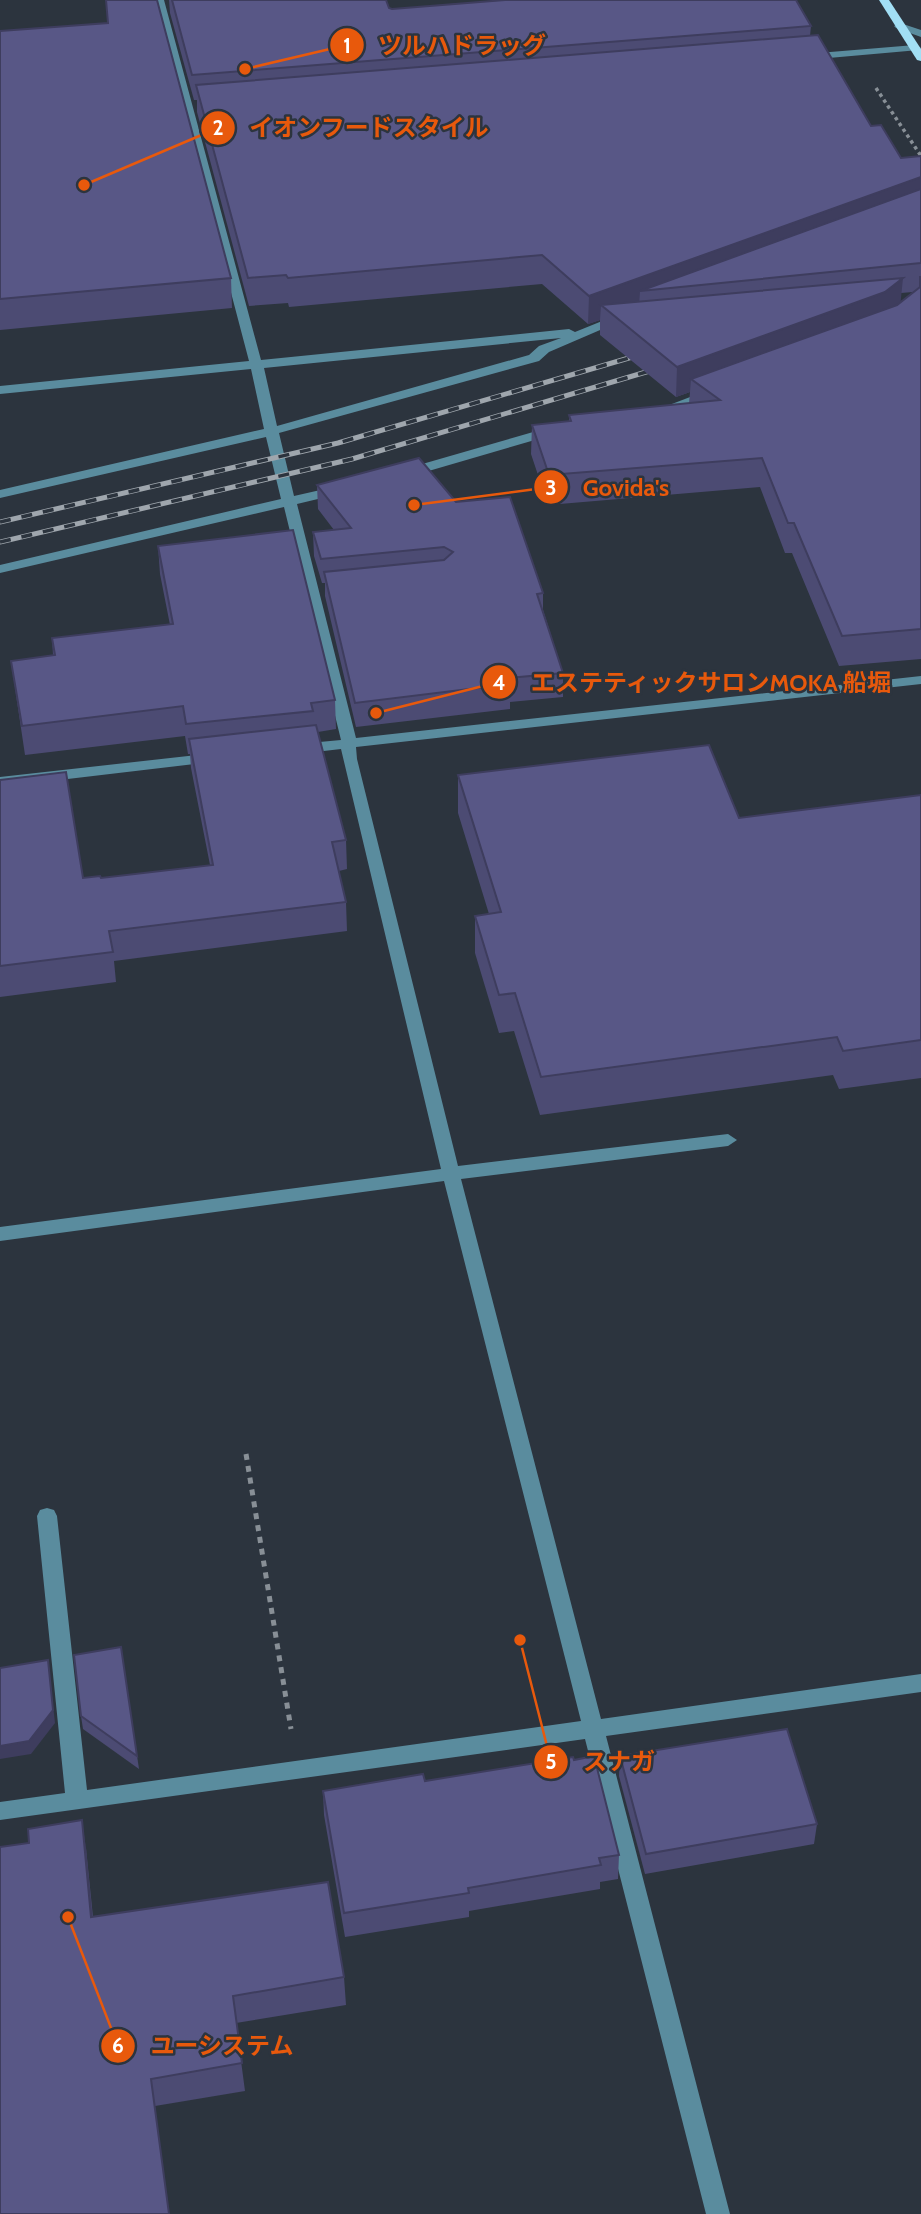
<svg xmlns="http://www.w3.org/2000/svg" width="921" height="2214" viewBox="0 0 921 2214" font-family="Cabin,'Noto Sans JP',sans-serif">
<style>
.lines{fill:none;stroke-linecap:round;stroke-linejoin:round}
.path-far1{stroke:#888f96;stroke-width:3.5;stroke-dasharray:3.5 3.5;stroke-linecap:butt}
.path{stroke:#888f96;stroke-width:5;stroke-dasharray:6 6;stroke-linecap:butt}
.minor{fill:#5a8c9e;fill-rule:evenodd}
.major{fill:#a2dff5;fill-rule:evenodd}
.rail-casing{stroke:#9fa6ad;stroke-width:5}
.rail{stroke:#2c343e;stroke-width:3.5;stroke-dasharray:11;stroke-linecap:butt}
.wall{fill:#4c4b73;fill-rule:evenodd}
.shaded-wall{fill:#3e3d5e}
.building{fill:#585786;stroke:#3e3d5e;stroke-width:2}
.leader{fill:none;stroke:#e8590c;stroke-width:2.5}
.callout-dot{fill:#e8590c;stroke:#2c343e;stroke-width:2.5}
.mark-label{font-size:21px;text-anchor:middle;font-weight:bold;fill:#fff}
.callout-label{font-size:24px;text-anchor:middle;font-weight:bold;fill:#e8590c;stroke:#2c343e;stroke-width:5;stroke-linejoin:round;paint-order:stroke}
</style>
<rect width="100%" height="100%" fill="#2c343e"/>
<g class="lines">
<path class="path-far1" d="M 876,88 L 921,156"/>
<path class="path" d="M 246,1454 L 291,1729"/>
<g class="minor">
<path d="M 154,0 L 164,0 L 261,360 L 569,329 L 575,332 L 617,315 L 627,315 L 628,318 L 549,352 L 539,361 L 279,433 L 294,496 L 338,486 L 345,490 L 343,493 L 297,504 L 356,738 L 921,676 L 921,684 L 356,747 L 357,759 L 458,1166 L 728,1134 L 737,1140 L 728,1146 L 461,1179 L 601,1719 L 921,1674 L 921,1692 L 606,1736 L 730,2214 L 706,2214 L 585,1739 L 0,1820 L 0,1802 L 65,1793 L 37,1516 L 40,1510 L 47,1508 L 54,1510 L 57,1516 L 87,1790 L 581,1721 L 444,1181 L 0,1241 L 0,1227 L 441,1169 L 341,749 L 298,754 L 290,749 L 298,744 L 341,740 L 284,507 L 0,573 L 0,565 L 281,499 L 266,437 L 0,498 L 0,490 L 264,429 L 251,369 L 0,394 L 0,386 L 249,361 ZM 561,338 L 539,346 L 529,355 L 277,426 L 264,368 Z"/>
<path d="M 900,23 L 921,30 L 921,37 L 896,28 L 894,26 Z"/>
<path d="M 915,45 L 921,48 L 919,50 L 806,60 L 800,57 L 806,54 Z"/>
<path d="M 711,389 L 716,390 L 716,396 L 663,415 L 653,415 L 651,412 Z"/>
<path d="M 554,426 L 561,430 L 559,433 L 408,477 L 398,477 L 396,474 L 398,471 Z"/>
<path d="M 215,753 L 223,758 L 220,761 L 0,787 L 0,777 Z"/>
</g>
<path class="major" d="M 879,0 L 889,0 L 921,49 L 921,61 L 917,60 Z"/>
<g class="rail-casing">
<g id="rail">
<path d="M 0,522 L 338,443 L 646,353"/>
<path d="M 0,542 L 352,459 L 663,367"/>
</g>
</g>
<use href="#rail" class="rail"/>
</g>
<g class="wall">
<path d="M 169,0 L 386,0 L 389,8 L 392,9 L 811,26 L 810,36 L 871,126 L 901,158 L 921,156 L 921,659 L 839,666 L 792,553 L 785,553 L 760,487 L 548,505 L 531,454 L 532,425 L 569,421 L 569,415 L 689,403 L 690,392 L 676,397 L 600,335 L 600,320 L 588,324 L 542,284 L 289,307 L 288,303 L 249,306 L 197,112 L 197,100 L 194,100 L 170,13 ZM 913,292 L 900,302 L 901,293 Z"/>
<path d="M 0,31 L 231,278 L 232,308 L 0,330 Z"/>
<path d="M 317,485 L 456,502 L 543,593 L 543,610 L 563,673 L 563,697 L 510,702 L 510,709 L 356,727 L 325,596 L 325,583 L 322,583 L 314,556 L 313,532 L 334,530 L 318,509 Z"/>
<path d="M 158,546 L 335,700 L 336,729 L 318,732 L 346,840 L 347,869 L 339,871 L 346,902 L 347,931 L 114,961 L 116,982 L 0,997 L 0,780 L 83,878 L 101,878 L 210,865 L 191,768 L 190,754 L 188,754 L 185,736 L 25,755 L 11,661 L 53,655 L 52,638 L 170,625 L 160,574 Z"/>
<path d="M 458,775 L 739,818 L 921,795 L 921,1078 L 839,1089 L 833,1075 L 540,1115 L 514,1031 L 499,1033 L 475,953 L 475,916 L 489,914 L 458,813 Z"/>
<path d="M 121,1647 L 139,1769 L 83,1729 L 81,1716 Z"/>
<path d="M 620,1756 L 817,1824 L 814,1844 L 645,1874 L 619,1776 Z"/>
<path d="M 425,1781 L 619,1855 L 618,1879 L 600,1882 L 600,1889 L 469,1911 L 469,1917 L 345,1937 L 324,1815 L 323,1791 Z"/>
<path d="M 86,1848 L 93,1917 L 344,1977 L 346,2005 L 236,2023 L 245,2091 L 155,2106 L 0,2214 Z"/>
</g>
<g class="shaded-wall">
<path d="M 921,177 L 921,203 L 640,291 L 639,306 L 601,305 L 600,320 L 588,324 L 589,296 Z"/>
<path d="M 903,278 L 900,308 L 691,379 L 690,392 L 676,397 L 677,367 Z"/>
<path d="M 48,1660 L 55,1723 L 31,1754 L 0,1759 L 0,1746 Z"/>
<path d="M 82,1820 L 86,1848 L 95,1945 L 91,1917 Z"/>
</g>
<g class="building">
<path d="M 106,0 L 157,0 L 231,278 L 0,299 L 0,31 L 108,23 Z"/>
<path d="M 172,0 L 386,0 L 389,8 L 392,9 L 505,0 L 796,0 L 811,26 L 192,75 Z"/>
<path d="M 818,35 L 871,126 L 881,125 L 901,158 L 921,156 L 921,177 L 589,296 L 542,255 L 288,278 L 286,275 L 248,278 L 196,85 Z"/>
<path d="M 921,189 L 921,263 L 640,291 Z"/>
<path d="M 920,277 L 921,277 L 921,629 L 842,636 L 794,523 L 788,523 L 762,458 L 549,475 L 532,425 L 571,421 L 569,415 L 720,400 L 691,379 L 897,305 L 920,287 Z"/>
<path d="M 903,278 L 885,292 L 677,367 L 601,305 Z"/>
<path d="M 419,458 L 456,502 L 510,497 L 543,593 L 537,594 L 563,673 L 508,678 L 510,684 L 355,703 L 324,572 L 444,560 L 453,552 L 444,547 L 321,559 L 313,532 L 351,528 L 317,485 Z"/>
<path d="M 293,530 L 335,700 L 311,703 L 313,711 L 186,724 L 183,706 L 22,726 L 11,661 L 55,655 L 52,638 L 173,624 L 158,546 Z"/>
<path d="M 316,725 L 346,840 L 332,842 L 346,902 L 109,931 L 113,952 L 0,966 L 0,780 L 66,772 L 83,878 L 100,876 L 101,878 L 213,865 L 189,739 Z"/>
<path d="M 709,745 L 739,818 L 921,795 L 921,1040 L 843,1051 L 837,1037 L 541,1077 L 515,993 L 499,995 L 475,916 L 501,912 L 458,775 Z"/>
<path d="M 121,1647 L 137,1756 L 81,1716 L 74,1655 Z"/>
<path d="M 48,1660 L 53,1710 L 29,1741 L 0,1746 L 0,1668 Z"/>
<path d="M 787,1729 L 817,1824 L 646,1854 L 620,1756 Z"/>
<path d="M 594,1756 L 619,1855 L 599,1858 L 601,1865 L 468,1888 L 469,1893 L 344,1913 L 323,1791 L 423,1774 L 425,1781 L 573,1757 L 574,1760 Z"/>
<path d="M 82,1820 L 91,1917 L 328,1882 L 344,1977 L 233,1996 L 242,2063 L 151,2079 L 169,2214 L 0,2214 L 0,1847 L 29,1843 L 28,1829 Z"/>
</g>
<path class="leader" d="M245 69L347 45M84 185L218 128M414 505L551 487M376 713L499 682M520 1640L551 1762M68 1917L118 2046"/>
<g class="callout-dot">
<circle cx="245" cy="69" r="7"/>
<circle cx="84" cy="185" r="7"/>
<circle cx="414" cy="505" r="7"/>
<circle cx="376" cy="713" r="7"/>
<circle cx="520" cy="1640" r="7"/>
<circle cx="68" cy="1917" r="7"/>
<circle cx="347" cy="45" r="18"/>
<circle cx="218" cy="128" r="18"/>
<circle cx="551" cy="487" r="18"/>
<circle cx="499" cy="682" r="18"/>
<circle cx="551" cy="1762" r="18"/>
<circle cx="118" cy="2046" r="18"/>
</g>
<g class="mark-label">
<text x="347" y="53">1</text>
<text x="218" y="135">2</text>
<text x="551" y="495">3</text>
<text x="499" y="690">4</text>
<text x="551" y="1769">5</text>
<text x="118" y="2053">6</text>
</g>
<g class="callout-label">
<text x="462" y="54">ツルハドラッグ</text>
<text x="369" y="136">イオンフードスタイル</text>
<text x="626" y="496">Govida's</text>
<text x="711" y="691">エステティックサロンMOKA 船堀</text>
<text x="619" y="1770">スナガ</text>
<text x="222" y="2054">ユーシステム</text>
</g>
</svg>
